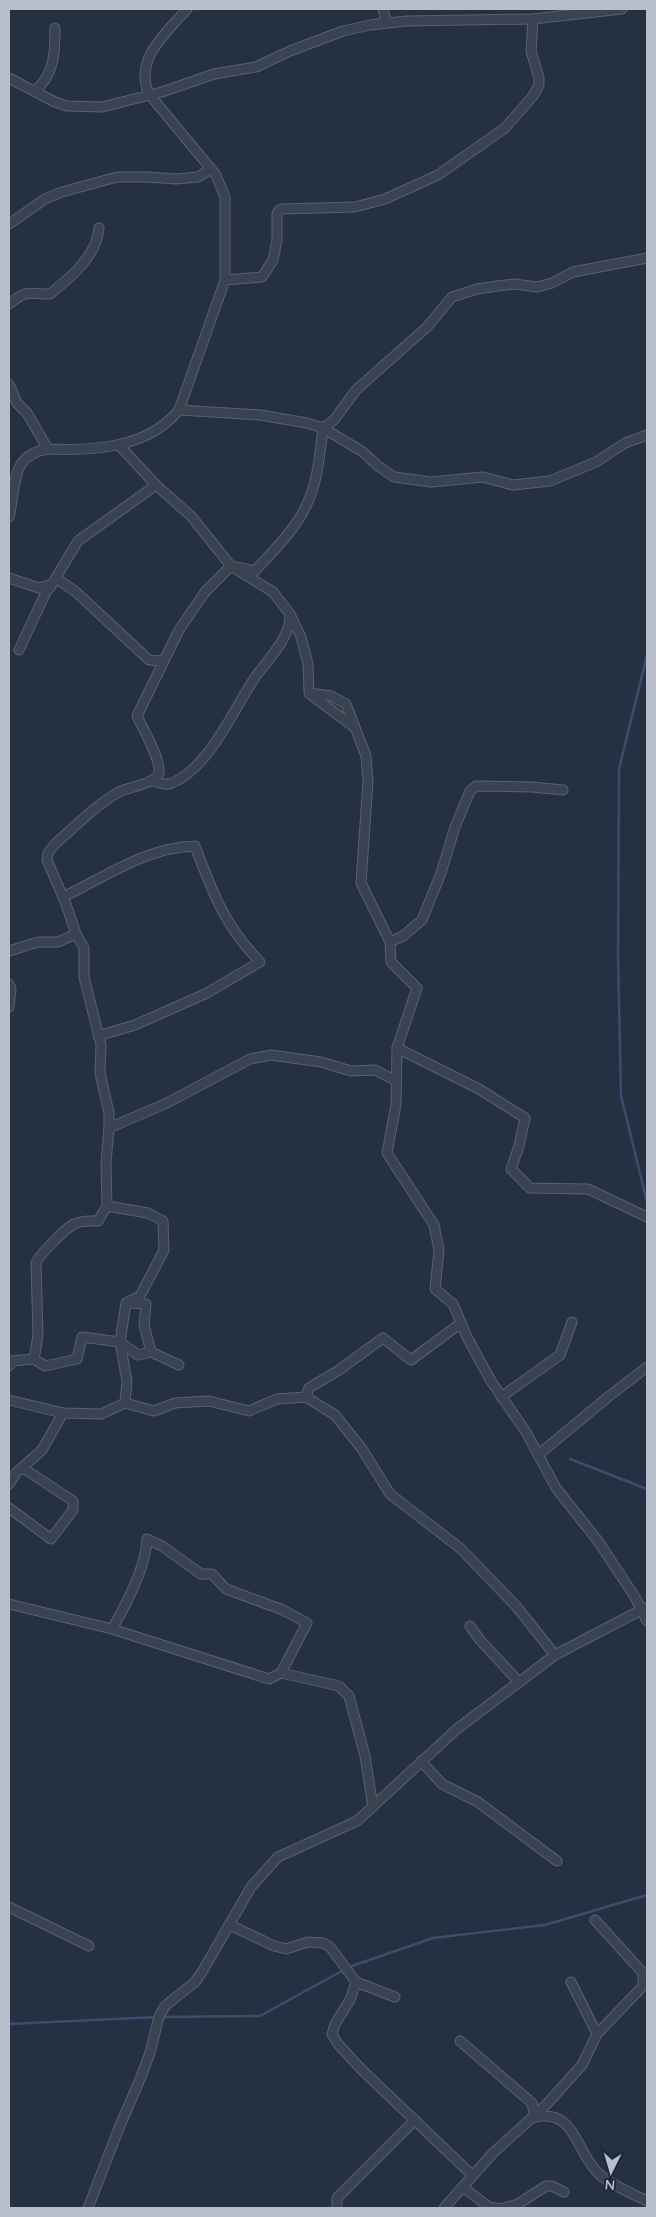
<svg xmlns="http://www.w3.org/2000/svg" width="656" height="2217" viewBox="0 0 656 2217" font-family="Quicksand,sans-serif">
<style>
.lines{fill:none;stroke-linecap:round;stroke-linejoin:round}
.stream{stroke:#3a4e6c;stroke-width:2.5}
.street-casing{stroke:#58616f;stroke-width:11}
.street{stroke:#3a4352;stroke-width:9}
</style>
<rect width="100%" height="100%" fill="#253143"/>
<g class="lines">
<g class="stream">
<path d="M 647,655 L 619,769 L 618,956 L 621,1096 L 647,1202"/>
<path d="M 570,1459 L 647,1489"/>
<path d="M 163,2017 L 260,2016 L 349,1967 L 433,1938 L 545,1925 L 647,1895"/>
<path d="M 9,2024 L 157,2017"/>
</g>
<g class="street-casing">
<g id="street">
<path d="M 383,9 L 385,17 L 384,23"/>
<path d="M 9,78 L 55,102 L 67,106 L 102,107 L 162,92 L 214,74 L 256,67 L 290,51 L 343,31 L 370,25 L 407,21 L 533,19 L 622,9"/>
<path d="M 34,91 C 55,76 55,51 55,28"/>
<path d="M 9,224 L 45,199 L 62,192 L 117,177 L 147,177 L 176,179 L 198,177 L 211,169"/>
<path d="M 225,280 L 262,277 L 273,260 L 277,240 L 277,213 L 281,209 L 355,207 L 385,199 L 438,175 L 505,128 L 533,96 L 539,85 L 539,78 L 531,51 L 533,19"/>
<path d="M 9,304 C 28,289 27,294 50,294 C 70,278 97,256 99,228"/>
<path d="M 9,384 L 17,403 L 27,413 L 48,449 C 94,451 148,448 179,410 L 225,280 L 225,197 L 216,175 L 149,94 C 133,60 167,32 187,9"/>
<path d="M 179,410 L 260,415 L 307,423 L 323,428 L 363,452 L 378,466 L 394,477 L 431,482 L 483,477 L 513,485 L 550,481 L 596,462 L 625,443 L 647,435"/>
<path d="M 119,445 L 156,485 L 191,516 L 231,566 L 273,592 L 290,614 L 301,637 L 308,664 L 309,693 L 331,696 L 346,704 L 366,756 L 368,781 L 361,883 L 390,942 L 391,962 L 417,988 L 397,1048 L 396,1105 L 387,1153 L 434,1225 L 439,1250 L 435,1289 L 453,1304 L 467,1337 L 491,1381 L 526,1432 L 556,1488 L 598,1541 L 635,1597 L 647,1621"/>
<path d="M 9,517 C 17,486 9,455 48,449"/>
<path d="M 9,578 L 39,588 L 52,584 L 78,541 L 156,485"/>
<path d="M 56,578 L 76,592 L 149,660 L 162,661"/>
<path d="M 19,650 L 46,592 L 51,586"/>
<path d="M 310,694 L 354,727"/>
<path d="M 154,781 C 160,783 166,786 172,783 C 209,768 233,710 254,679 C 267,660 290,639 290,616"/>
<path d="M 63,897 C 105,877 147,847 195,846 C 213,893 224,925 260,962 L 205,994 L 135,1025 L 98,1036"/>
<path d="M 390,942 L 403,936 L 422,920 L 441,873 L 455,827 L 470,791 L 476,786 L 532,787 L 563,790"/>
<path d="M 9,951 L 38,942 L 58,942 L 76,934"/>
<path d="M 9,984 L 11,989 L 9,1007"/>
<path d="M 397,1048 L 479,1089 L 525,1118 L 519,1146 L 511,1169 L 530,1188 L 588,1189 L 647,1217"/>
<path d="M 109,1128 L 167,1103 L 250,1059 L 271,1055 L 321,1062 L 351,1071 L 375,1070 L 396,1081"/>
<path d="M 107,1206 L 148,1213 L 163,1221 L 164,1250 L 140,1296 L 126,1303 L 120,1342 L 127,1381 L 125,1403"/>
<path d="M 128,1303 L 146,1304 L 144,1325 L 151,1352"/>
<path d="M 34,1359 L 38,1335 L 36,1263 C 39,1255 66,1228 74,1224 C 81,1220 91,1221 98,1221 L 107,1206 L 106,1163 L 109,1128 L 109,1113 L 100,1073 L 101,1045 L 84,977 L 84,948 L 76,934 L 66,904 L 47,860 L 48,853 L 54,845 C 73,828 97,804 119,792 C 129,787 157,783 159,773 C 161,759 143,729 137,716 L 179,630 L 205,592 L 231,566 L 255,571 C 273,551 296,529 307,504 C 318,481 320,453 323,428 L 334,420 L 356,390 L 427,327 L 452,297 L 477,289 L 497,286 L 514,284 L 537,287 L 552,283 L 573,272 L 647,258"/>
<path d="M 9,1366 L 12,1361 L 34,1359 L 45,1366 L 77,1359 L 82,1337 L 120,1342 L 138,1355 L 151,1352 L 179,1365"/>
<path d="M 306,1397 L 309,1388 L 339,1370 L 383,1338 L 411,1360 L 461,1323"/>
<path d="M 501,1397 L 560,1355 L 572,1322"/>
<path d="M 9,1400 L 63,1413 L 101,1414 L 125,1403 L 154,1411 L 175,1403 L 209,1401 L 249,1411 L 277,1399 L 306,1397 L 335,1415 L 362,1449 L 390,1494 L 460,1548 L 516,1606 L 555,1655"/>
<path d="M 538,1455 L 608,1397 L 647,1367"/>
<path d="M 9,1484 L 17,1472 L 42,1450 L 63,1413"/>
<path d="M 9,1508 L 51,1539 L 73,1510 L 73,1501 L 23,1468"/>
<path d="M 9,1604 L 112,1629 L 269,1679 L 281,1673 L 307,1623 L 283,1610 L 226,1589 L 212,1574 L 201,1574 L 162,1546 L 147,1539 C 146,1567 126,1605 112,1629"/>
<path d="M 470,1626 L 480,1640 L 519,1682"/>
<path d="M 281,1673 L 339,1686 L 349,1696 L 365,1756 L 373,1807"/>
<path d="M 421,1761 L 442,1784 L 478,1802 L 557,1861"/>
<path d="M 9,1907 L 89,1946"/>
<path d="M 230,1925 L 274,1946 L 286,1949 L 308,1942 L 323,1943 L 330,1947 L 356,1982 L 395,1997"/>
<path d="M 356,1982 L 350,2000 L 335,2024 L 332,2034 L 338,2044 L 361,2069 L 472,2175"/>
<path d="M 571,1982 L 597,2034"/>
<path d="M 460,2041 L 532,2103 L 535,2117"/>
<path d="M 535,2117 C 577,2109 575,2152 599,2174 C 613,2186 631,2193 647,2201"/>
<path d="M 463,2187 L 489,2207 L 498,2208"/>
<path d="M 88,2208 L 119,2128 L 141,2077 L 150,2053 L 159,2017 L 165,2006 L 195,1982 L 202,1972 L 251,1887 L 278,1857 L 357,1821 L 457,1729 L 555,1655 L 647,1607"/>
<path d="M 337,2208 L 337,2198 L 415,2120"/>
<path d="M 444,2208 L 493,2153 L 546,2105 L 582,2065 L 597,2034 L 643,1986 L 643,1973 L 595,1920"/>
<path d="M 504,2208 L 518,2204 L 546,2186 L 552,2186 L 564,2192"/>
</g>
</g>
<use href="#street" class="street"/>
</g>
<rect width="656" height="2217" fill="none" stroke="#b7bfcc" stroke-width="20"/>
<g transform="translate(611 2172) rotate(185)" stroke="#1e2838" stroke-width="4" paint-order="stroke">
<path d="M0-4L9 19L0 12L-9 19Z" fill="#b7bfcc"/>
<text y="-8" font-size="14" font-weight="bold" text-anchor="middle" fill="#b7bfcc">N</text>
</g>
</svg>
